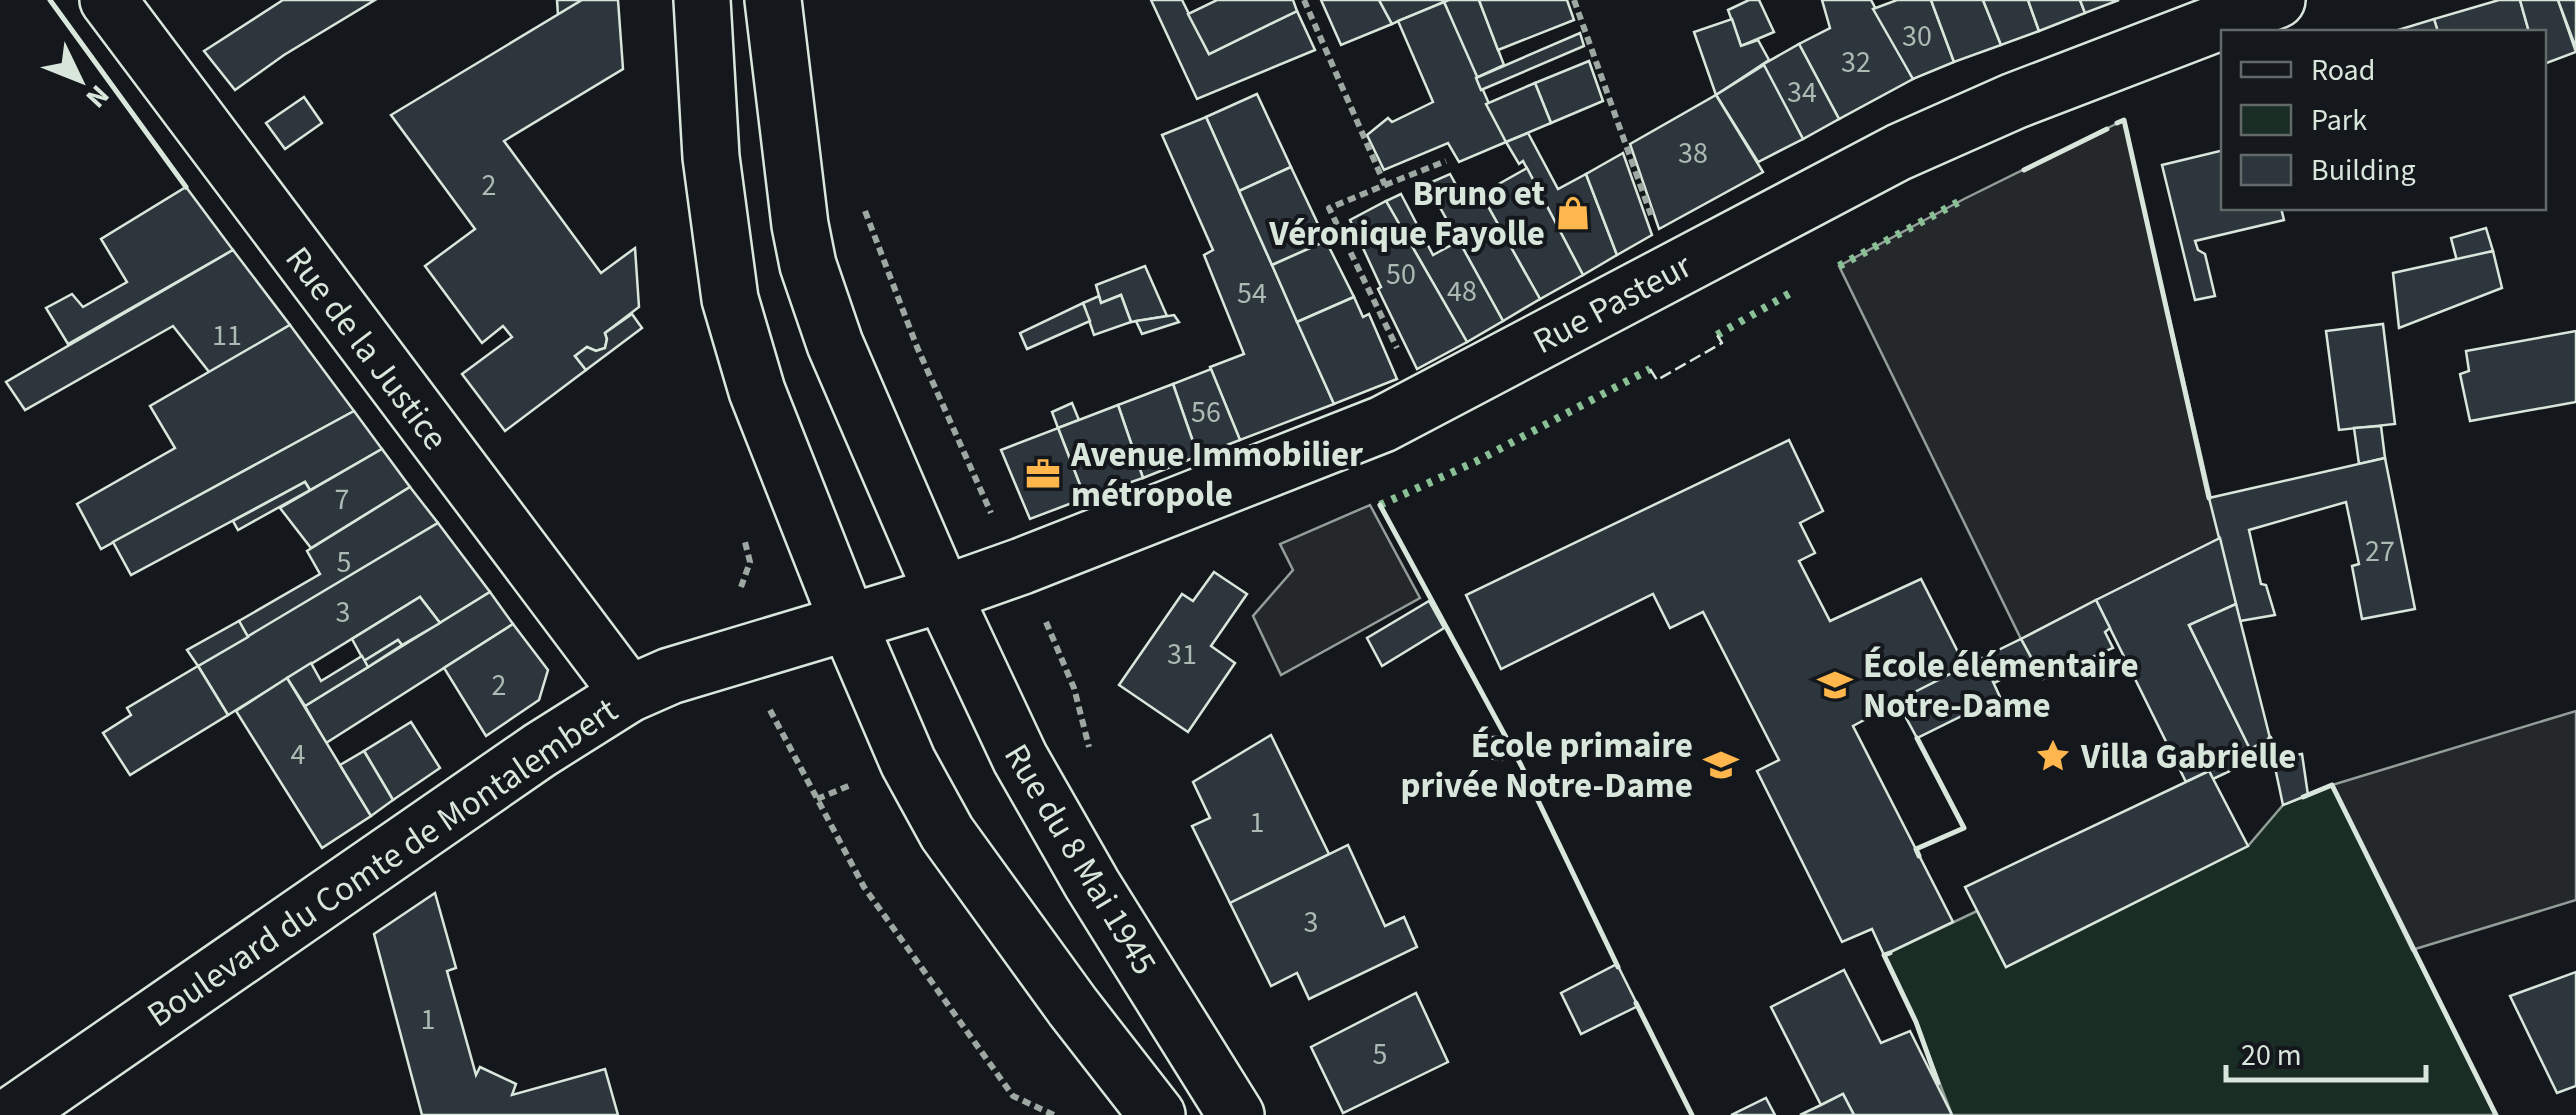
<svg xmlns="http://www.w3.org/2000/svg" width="2576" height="1115" viewBox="0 0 2576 1115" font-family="'Source Sans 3',sans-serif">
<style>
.green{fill:#1a2d24;stroke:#939e99;stroke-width:2.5}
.parking{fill:#24282b;stroke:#939e99;stroke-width:2.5}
.building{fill:#2c363c;stroke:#d8e6dc;stroke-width:2.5}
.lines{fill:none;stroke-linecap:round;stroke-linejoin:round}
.minor-casing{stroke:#d8e6dc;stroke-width:60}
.major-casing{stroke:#d8e6dc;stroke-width:60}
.path{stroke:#9da8a2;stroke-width:6;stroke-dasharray:8 5;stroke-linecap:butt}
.minor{stroke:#14181c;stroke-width:55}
.major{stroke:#14181c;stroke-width:55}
.hedge{stroke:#8ac095;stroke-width:8;stroke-dasharray:5 8;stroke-linecap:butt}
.fence{stroke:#d8e6dc;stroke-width:2.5;stroke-dasharray:12 5;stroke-linecap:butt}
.wall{stroke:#d8e6dc;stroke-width:5}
.labels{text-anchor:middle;stroke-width:8;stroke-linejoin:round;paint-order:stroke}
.number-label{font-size:30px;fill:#adbab4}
.poi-label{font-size:35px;font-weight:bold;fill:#d8e6dc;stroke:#14181c;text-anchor:start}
.street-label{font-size:35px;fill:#d8e6dc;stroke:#14181c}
</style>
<rect width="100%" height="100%" fill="#14181c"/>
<path class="green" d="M 2332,785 L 2496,1115 L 1952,1115 L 1916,1022 L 1884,955 L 1977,911 L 2006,967 L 2248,846 L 2283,805 Z"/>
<g class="parking">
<path d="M 2124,120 L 2220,538 L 2021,639 L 1839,266 L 1964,199 Z"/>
<path d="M 1370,505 L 1420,598 L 1281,675 L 1253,616 L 1293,570 L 1280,544 Z"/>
<path d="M 2576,711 L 2576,900 L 2412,950 L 2332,785 Z"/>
</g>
<g class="building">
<path d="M 283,0 L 375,0 L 284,55 L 235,90 L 204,51 Z"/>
<path d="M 557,0 L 582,0 L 558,15 Z"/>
<path d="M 582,0 L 618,0 L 623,69 L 504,141 L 601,273 L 635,248 L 639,307 L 605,333 L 607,339 L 605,348 L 596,351 L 587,347 L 575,356 L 586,370 L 505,431 L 462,374 L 512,337 L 503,326 L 482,343 L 425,266 L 475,229 L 391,115 Z"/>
<path d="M 1151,0 L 1182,0 L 1209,54 L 1297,11 L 1315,50 L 1197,99 Z"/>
<path d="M 1217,0 L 1293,0 L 1297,11 L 1209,54 L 1188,14 Z"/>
<path d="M 1321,0 L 1379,0 L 1392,24 L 1341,45 Z"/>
<path d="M 1379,0 L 1444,0 L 1444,2 L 1392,24 Z"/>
<path d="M 1449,0 L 1479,0 L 1504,65 L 1476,78 L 1444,2 Z"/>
<path d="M 1479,0 L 1567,0 L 1574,20 L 1498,50 Z"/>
<path d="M 1749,0 L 1759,0 L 1774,32 L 1741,46 L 1728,10 Z"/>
<path d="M 1822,0 L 1871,0 L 1913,79 L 1839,119 L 1799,44 L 1830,28 Z"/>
<path d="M 1897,0 L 1931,0 L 1954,62 L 1913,79 L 1873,9 Z"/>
<path d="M 1931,0 L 1983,0 L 2001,45 L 1954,62 Z"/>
<path d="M 1983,0 L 2028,0 L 2039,31 L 2001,45 Z"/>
<path d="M 2028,0 L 2080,0 L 2085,13 L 2039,31 Z"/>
<path d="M 2080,0 L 2119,0 L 2085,13 Z"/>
<path d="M 2499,0 L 2520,0 L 2529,32 L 2438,32 L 2434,19 Z"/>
<path d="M 2520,0 L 2558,0 L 2576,52 L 2544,64 L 2544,32 L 2529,32 Z"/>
<path d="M 2558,0 L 2576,0 L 2576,48 Z"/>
<path d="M 1444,2 L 1506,142 L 1459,162 L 1448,143 L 1384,170 L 1367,135 L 1388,118 L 1392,122 L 1433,102 L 1398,21 Z"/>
<path d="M 1732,19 L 1741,46 L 1758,40 L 1769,60 L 1716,95 L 1694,32 Z"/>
<path d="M 2434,19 L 2438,32 L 2399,32 L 2398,30 Z"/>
<path d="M 1580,33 L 1584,46 L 1481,90 L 1476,78 Z"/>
<path d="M 1799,44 L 1839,119 L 1803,139 L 1762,65 Z"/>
<path d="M 1589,61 L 1603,101 L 1551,123 L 1535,83 Z"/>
<path d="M 1764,65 L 1803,139 L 1758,162 L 1716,95 Z"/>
<path d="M 1535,83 L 1551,123 L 1506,142 L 1486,104 Z"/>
<path d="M 1257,94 L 1291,167 L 1239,191 L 1206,117 Z"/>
<path d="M 1716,95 L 1763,172 L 1659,229 L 1630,144 Z"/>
<path d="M 304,97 L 322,123 L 285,149 L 266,123 Z"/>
<path d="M 1206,117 L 1334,404 L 1240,440 L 1210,367 L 1244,354 L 1204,255 L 1213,250 L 1162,135 Z"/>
<path d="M 1528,133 L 1558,189 L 1586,174 L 1617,255 L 1583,275 L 1523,161 L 1519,164 L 1506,142 Z"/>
<path d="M 2224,150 L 2224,208 L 2281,208 L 2284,220 L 2195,241 L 2198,250 L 2205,254 L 2215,296 L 2195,300 L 2162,165 Z"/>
<path d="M 1623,153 L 1652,235 L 1617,255 L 1586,174 Z"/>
<path d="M 1291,167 L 1326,241 L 1272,265 L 1239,191 Z"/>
<path d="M 1527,168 L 1583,275 L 1540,299 L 1481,194 Z"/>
<path d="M 1450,174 L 1466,203 L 1481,194 L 1540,299 L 1503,321 L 1427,184 Z"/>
<path d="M 186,187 L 233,250 L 68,344 L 46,308 L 72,294 L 83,307 L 127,282 L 101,239 Z"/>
<path d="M 1401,194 L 1433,255 L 1459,241 L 1503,321 L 1467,342 L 1386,201 Z"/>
<path d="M 1386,201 L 1467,342 L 1417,369 L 1378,289 L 1381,287 L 1350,220 Z"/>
<path d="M 2486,228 L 2493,251 L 2457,261 L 2451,238 Z"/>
<path d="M 1326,241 L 1354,297 L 1297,322 L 1272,265 Z"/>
<path d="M 233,250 L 290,325 L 210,373 L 173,326 L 25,410 L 6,382 Z"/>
<path d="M 2493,251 L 2502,288 L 2399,328 L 2393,273 Z"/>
<path d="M 1145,266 L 1167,316 L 1131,322 L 1121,295 L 1101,303 L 1096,285 Z"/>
<path d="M 1121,295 L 1131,322 L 1094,335 L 1083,303 L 1099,296 L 1101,303 Z"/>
<path d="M 1354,297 L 1363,317 L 1369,314 L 1397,379 L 1334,404 L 1297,322 Z"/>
<path d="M 1083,303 L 1090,321 L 1027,349 L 1020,333 Z"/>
<path d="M 632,314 L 642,328 L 586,370 L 575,356 L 587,347 L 596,351 L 605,348 L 607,339 L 605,333 Z"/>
<path d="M 1174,315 L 1179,322 L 1142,334 L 1136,321 Z"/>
<path d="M 2383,324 L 2395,424 L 2339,430 L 2326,331 Z"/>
<path d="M 290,325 L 354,411 L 101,549 L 77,504 L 175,448 L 150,406 Z"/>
<path d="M 2576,331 L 2576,402 L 2470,421 L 2460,374 L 2469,371 L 2466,351 Z"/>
<path d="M 1211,369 L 1240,440 L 1198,456 L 1173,384 Z"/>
<path d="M 1173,384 L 1198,456 L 1143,478 L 1118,405 Z"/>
<path d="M 1072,403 L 1079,420 L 1058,428 L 1052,412 Z"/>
<path d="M 1118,405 L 1143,478 L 1085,498 L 1058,428 Z"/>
<path d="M 354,411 L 382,449 L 310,490 L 305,482 L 131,575 L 113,542 Z"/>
<path d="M 2381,426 L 2385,458 L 2359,464 L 2354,428 Z"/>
<path d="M 1058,428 L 1085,498 L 1030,519 L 1001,450 Z"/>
<path d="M 1789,440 L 1823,511 L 1800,523 L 1815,553 L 1799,561 L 1830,621 L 1921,579 L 1965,666 L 1853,726 L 1953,922 L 1884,955 L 1872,929 L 1842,942 L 1757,771 L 1779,760 L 1703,612 L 1670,628 L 1653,594 L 1501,669 L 1466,595 Z"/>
<path d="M 382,449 L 410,487 L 311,548 L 280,508 Z"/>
<path d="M 2385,458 L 2415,609 L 2362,619 L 2352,566 L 2359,564 L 2346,502 L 2249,530 L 2261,584 L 2266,585 L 2275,615 L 2240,621 L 2209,498 Z"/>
<path d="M 305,482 L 310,490 L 238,530 L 233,521 Z"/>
<path d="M 410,487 L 438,523 L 248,637 L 239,621 L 320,574 L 307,551 Z"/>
<path d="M 438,523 L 490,592 L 440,623 L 420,597 L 228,715 L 198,666 Z"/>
<path d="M 2220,538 L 2236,604 L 2189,625 L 2255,759 L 2213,779 L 2209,771 L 2186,782 L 2096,600 Z"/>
<path d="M 1214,572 L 1247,594 L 1211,646 L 1235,663 L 1188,732 L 1119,685 L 1182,594 L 1193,601 Z"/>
<path d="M 490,592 L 513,624 L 326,743 L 305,706 Z"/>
<path d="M 420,597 L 440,623 L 402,645 L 398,640 L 364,661 L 352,639 Z"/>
<path d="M 2096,600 L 2110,628 L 2105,632 L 2113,648 L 2043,679 L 2021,639 Z"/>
<path d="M 1429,601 L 1444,628 L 1382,666 L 1367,638 Z"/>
<path d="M 2236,604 L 2270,738 L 2250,749 L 2189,625 Z"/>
<path d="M 239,621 L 248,637 L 198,666 L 187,650 Z"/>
<path d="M 513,624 L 548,670 L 539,700 L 486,736 L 444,668 Z"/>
<path d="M 2021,639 L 2034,663 L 1994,683 L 1982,658 Z"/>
<path d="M 398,640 L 402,645 L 368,667 L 364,661 Z"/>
<path d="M 362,656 L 368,667 L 305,706 L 287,678 L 311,663 L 321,681 Z"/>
<path d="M 1982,658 L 2000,697 L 1917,738 L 1897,701 Z"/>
<path d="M 198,666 L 228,715 L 130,775 L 103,733 L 131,715 L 127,708 Z"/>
<path d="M 287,678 L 371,816 L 322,848 L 236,711 Z"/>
<path d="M 411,722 L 440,768 L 393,800 L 364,751 Z"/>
<path d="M 1271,735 L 1329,854 L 1230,903 L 1192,826 L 1210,818 L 1193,782 Z"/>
<path d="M 1489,737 L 1502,737 L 1509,749 L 1502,760 L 1489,758 L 1484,748 Z"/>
<path d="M 364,751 L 393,800 L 371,816 L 340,765 Z"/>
<path d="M 2302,754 L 2308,795 L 2283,805 L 2273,758 Z"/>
<path d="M 2209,771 L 2248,846 L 2006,967 L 1965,887 Z"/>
<path d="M 1348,845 L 1385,926 L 1404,917 L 1417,947 L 1309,999 L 1297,973 L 1271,986 L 1230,903 Z"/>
<path d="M 435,893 L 456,968 L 447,971 L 476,1075 L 480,1067 L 516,1084 L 512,1095 L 605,1069 L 618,1115 L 422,1115 L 374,934 Z"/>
<path d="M 1617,964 L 1638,1006 L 1581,1034 L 1561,993 Z"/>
<path d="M 1844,970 L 1881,1043 L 1910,1031 L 1952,1115 L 1854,1115 L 1843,1094 L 1821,1105 L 1771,1007 Z"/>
<path d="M 2576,972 L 2576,1086 L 2557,1093 L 2510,996 Z"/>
<path d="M 1416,993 L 1448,1062 L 1343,1113 L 1311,1047 Z"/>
<path d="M 1843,1094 L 1854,1115 L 1800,1115 L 1821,1105 Z"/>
<path d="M 1766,1098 L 1775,1115 L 1731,1115 Z"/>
</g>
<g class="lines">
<g class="minor-casing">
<g id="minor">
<path d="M 108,0 L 629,694"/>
<path d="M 12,1115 L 540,750 L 629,694 L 670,676 L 943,594 L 1022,566 L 1383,424 L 1899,152 L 2014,101 L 2277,0"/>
</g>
</g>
<g class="major-casing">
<g id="major">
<path d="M 702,0 L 711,157 L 730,299 L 757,391 L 848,622 L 908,762 L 947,833 L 1073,1007 L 1157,1115"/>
<path d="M 773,0 L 800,225 L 808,265 L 835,344 L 943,594 L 1020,758 L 1092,884 L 1236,1115"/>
</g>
</g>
<g class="path">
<path d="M 1304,0 L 1385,185 L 1329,208 L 1397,348"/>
<path d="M 1574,0 L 1651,215"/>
<path d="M 1385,185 L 1446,161"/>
<path d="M 865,211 L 917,347 L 991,513"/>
<path d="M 741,587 L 750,562 L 745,542"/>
<path d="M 1046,622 L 1074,688 L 1089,747"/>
<path d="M 770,710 L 864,887 L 1013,1096 L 1054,1115"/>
<path d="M 817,799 L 853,784"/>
</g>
<use href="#minor" class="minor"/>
<use href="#major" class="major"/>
<g class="hedge">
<path d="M 1839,266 L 1964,199"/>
<path d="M 1717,335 L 1794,291"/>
<path d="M 1380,505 L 1475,462 L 1650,369"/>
</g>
<path class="fence" d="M 1650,369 L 1657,380 L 1722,343 L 1717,335"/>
<g class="wall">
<path d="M 50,0 L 186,187"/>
<path d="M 2117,123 L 2124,120 L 2209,498"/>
<path d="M 2024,170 L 2107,129"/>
<path d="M 1380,505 L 1521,765 L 1618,967"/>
<path d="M 1917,738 L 1964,828 L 1916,849 L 1919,856"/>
<path d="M 2270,738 L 2274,762"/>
<path d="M 2303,797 L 2332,785 L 2496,1115"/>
<path d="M 1890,953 L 1884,955 L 1916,1022 L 1938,1083"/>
<path d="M 1636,1003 L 1692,1115"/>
</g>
</g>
<defs>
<g id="shop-bare" transform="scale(2.7)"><path d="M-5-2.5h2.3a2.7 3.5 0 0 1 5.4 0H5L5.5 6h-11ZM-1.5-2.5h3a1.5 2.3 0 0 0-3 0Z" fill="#ffb74d" stroke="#14181c" stroke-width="2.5" paint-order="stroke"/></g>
<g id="office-bare" transform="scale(2.7)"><path d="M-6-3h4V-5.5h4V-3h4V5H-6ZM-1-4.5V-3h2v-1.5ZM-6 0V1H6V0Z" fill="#ffb74d" stroke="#14181c" stroke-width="2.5" paint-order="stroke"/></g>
<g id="school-bare" transform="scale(2.7)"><path d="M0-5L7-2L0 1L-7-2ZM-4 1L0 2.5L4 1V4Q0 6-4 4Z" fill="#ffb74d" stroke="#14181c" stroke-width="2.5" paint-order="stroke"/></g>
<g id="sight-bare" transform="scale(2.7)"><path d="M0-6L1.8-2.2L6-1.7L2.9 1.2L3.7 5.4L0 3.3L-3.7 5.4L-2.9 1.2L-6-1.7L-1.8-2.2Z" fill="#ffb74d" stroke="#14181c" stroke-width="2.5" paint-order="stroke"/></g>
</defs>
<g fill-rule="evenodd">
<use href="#shop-bare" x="1573" y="213"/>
<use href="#office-bare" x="1043" y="474"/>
<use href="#school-bare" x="1835" y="685"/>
<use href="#sight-bare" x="2053" y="756"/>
<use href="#school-bare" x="1721" y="765"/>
</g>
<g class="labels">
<g class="number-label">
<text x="1917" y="46">30</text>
<text x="1856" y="72">32</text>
<text x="1802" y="102">34</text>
<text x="1693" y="163">38</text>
<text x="489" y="195">2</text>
<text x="1401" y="284">50</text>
<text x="1462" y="301">48</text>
<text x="1252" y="303">54</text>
<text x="227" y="345">11</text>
<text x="1206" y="422">56</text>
<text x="342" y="509">7</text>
<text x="2380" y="561">27</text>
<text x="344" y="572">5</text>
<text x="343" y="622">3</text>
<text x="1182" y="664">31</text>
<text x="499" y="695">2</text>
<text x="298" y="764">4</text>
<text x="1257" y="832">1</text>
<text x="1311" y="932">3</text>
<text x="428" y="1029">1</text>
<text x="1380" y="1064">5</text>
</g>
<g class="poi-label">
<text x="1545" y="205" text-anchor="end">Bruno et<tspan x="1545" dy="40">Véronique Fayolle</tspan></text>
<text x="1071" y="466">Avenue Immobilier<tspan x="1071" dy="40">métropole</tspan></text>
<text x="1863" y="677">École élémentaire<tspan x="1863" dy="40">Notre-Dame</tspan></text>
<text x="1693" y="757" text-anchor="end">École primaire<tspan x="1693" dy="40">privée Notre-Dame</tspan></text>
<text x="2081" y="768">Villa Gabrielle</text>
</g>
<g class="street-label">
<text transform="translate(1612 303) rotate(-28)" y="12">Rue Pasteur</text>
<text transform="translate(367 348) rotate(53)" y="12">Rue de la Justice</text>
<text transform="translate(1081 859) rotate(59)" y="12">Rue du 8 Mai 1945</text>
<text transform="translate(382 862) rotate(-34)" y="12">Boulevard du Comte de Montalembert</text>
</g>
</g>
<rect x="2221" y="30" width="325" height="180" fill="#14181c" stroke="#626a69" stroke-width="2.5"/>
<rect x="2241" y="62" width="50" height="15" fill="#14181c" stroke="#626a69" stroke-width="2.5"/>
<text x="2311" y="80" font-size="30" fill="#d8e6dc">Road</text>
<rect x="2241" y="105" width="50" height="30" fill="#1a2d24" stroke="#626a69" stroke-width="2.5"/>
<text x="2311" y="130" font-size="30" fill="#d8e6dc">Park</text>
<rect x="2241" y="155" width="50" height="30" fill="#2c363c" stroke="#626a69" stroke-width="2.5"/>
<text x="2311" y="180" font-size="30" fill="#d8e6dc">Building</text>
<g transform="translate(80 80) rotate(133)" stroke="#14181c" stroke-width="8" paint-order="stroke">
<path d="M0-8L18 38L0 25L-18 38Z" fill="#d8e6dc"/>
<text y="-15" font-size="28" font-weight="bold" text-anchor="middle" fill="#d8e6dc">N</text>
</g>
<path d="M2226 1065v15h200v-15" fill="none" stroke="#d8e6dc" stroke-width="5"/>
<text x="2241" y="1065" font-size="30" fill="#d8e6dc" stroke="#14181c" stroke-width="8" paint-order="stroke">20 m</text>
</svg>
